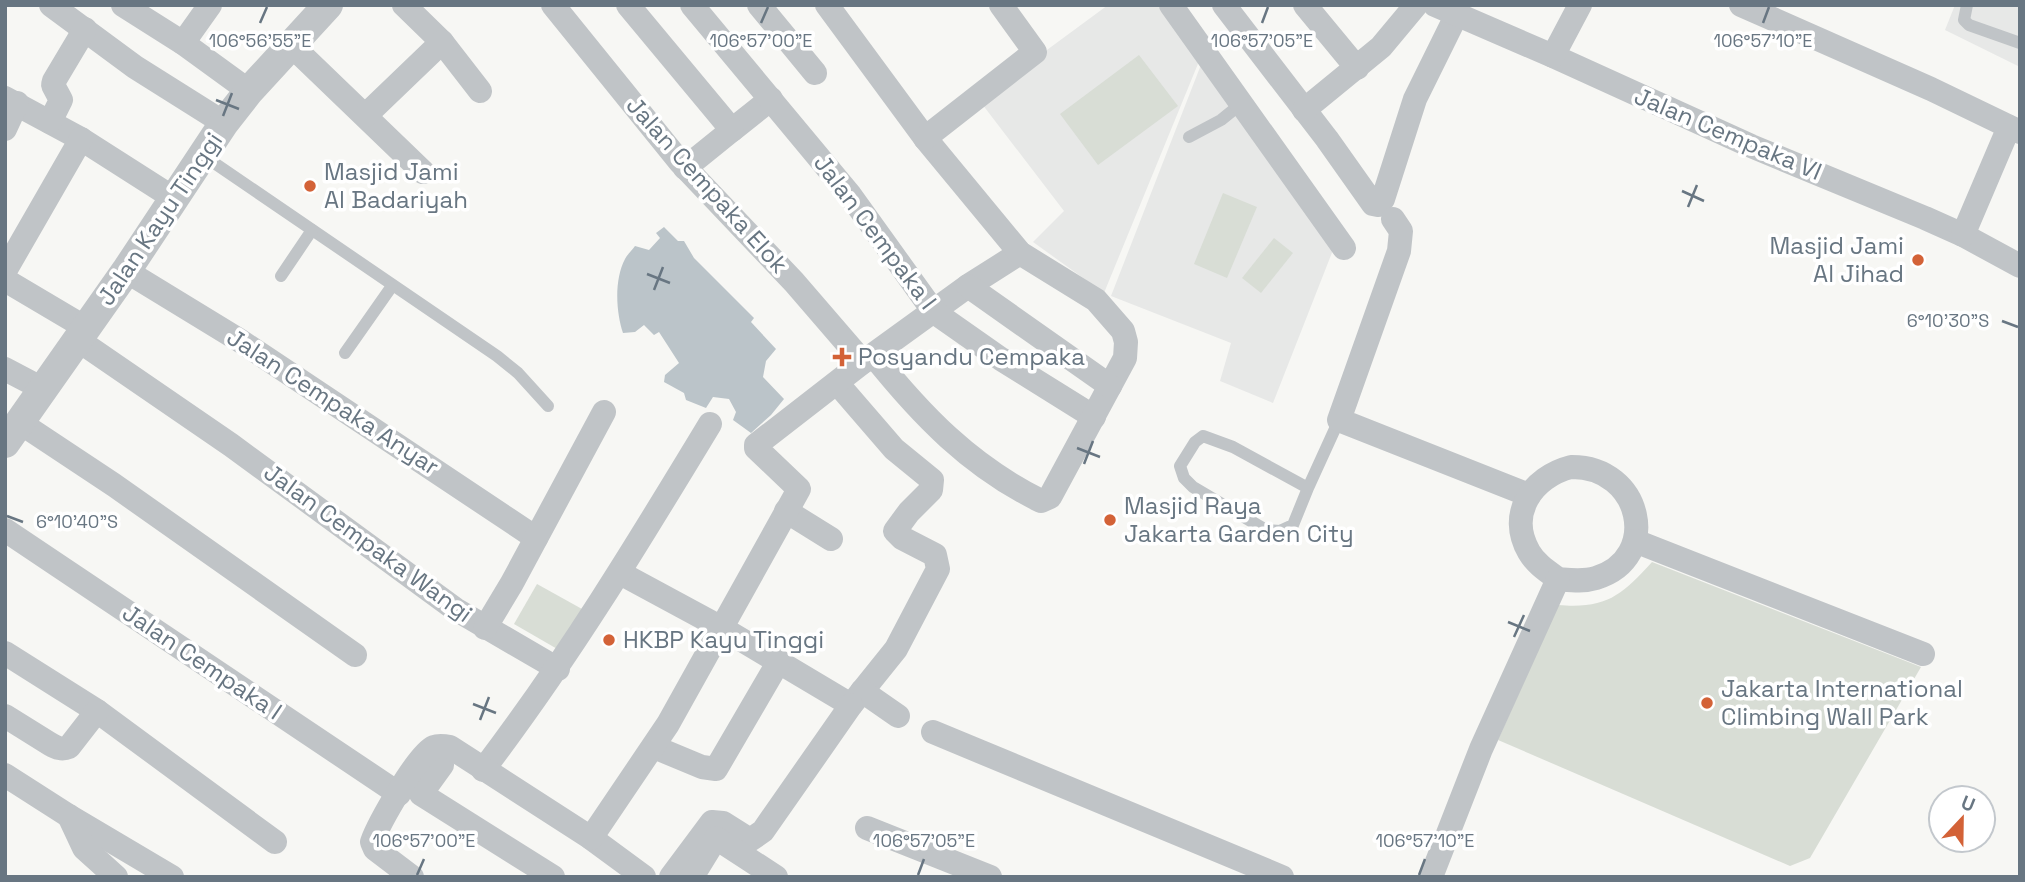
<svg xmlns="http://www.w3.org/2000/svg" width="2025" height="882" viewBox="0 0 2025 882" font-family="'Space Grotesk',sans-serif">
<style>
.built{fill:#e7e8e7}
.green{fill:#d8ddd5}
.water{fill:#bbc4c9}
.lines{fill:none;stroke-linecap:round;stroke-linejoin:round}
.service{stroke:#c0c4c7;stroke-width:12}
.minor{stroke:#c0c4c7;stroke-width:24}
.tertiary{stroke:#c0c4c7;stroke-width:30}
.ticks{fill:none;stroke:#687682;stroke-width:2.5}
.poi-dot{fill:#d36237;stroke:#fff;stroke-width:2.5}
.labels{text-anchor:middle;stroke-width:7;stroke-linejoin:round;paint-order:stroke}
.street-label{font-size:24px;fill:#687682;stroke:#fff}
.poi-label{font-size:24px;fill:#687682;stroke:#fff;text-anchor:start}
.ticks-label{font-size:18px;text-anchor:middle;fill:#687682;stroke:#fff;stroke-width:7;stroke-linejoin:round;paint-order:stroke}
</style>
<rect width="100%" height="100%" fill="#f7f7f4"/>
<g class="built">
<path d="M 1108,5 L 1167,5 L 1202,54 L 1104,293 L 1033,242 L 1064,211 L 979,100 Z"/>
<path d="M 1955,5 L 2020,5 L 2020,67 L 1945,30 Z"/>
<path d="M 1204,57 L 1335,245 L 1273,403 L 1220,381 L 1231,343 L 1111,296 Z"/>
</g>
<g class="green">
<path d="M 1139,55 L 1178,106 L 1098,165 L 1060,114 Z"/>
<path d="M 1223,193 L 1257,207 L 1227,278 L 1194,264 Z"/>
<path d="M 1274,238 L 1293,253 L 1261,293 L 1242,278 Z"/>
<path d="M 1652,562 L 1921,667 L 1810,858 L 1790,866 L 1498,740 L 1558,605 C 1606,609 1621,596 1652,562 Z"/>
<path d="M 537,584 L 582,609 L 559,650 L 514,624 Z"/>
</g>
<path class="water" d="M 664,227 L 678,241 L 684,241 L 694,258 L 754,318 L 751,322 L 776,349 L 766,361 L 763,377 L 784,399 L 771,415 L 751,433 L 733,420 L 736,412 L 729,399 L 713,397 L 706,408 L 686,400 L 684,393 L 664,382 L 665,375 L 679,363 L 659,332 L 654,335 L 644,325 L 635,332 L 623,333 C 616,312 614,280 625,259 C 627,255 632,250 635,246 L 649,250 L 660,238 L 656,233 Z"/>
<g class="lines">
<g class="service">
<path d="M 1967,5 L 1964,20 L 1969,25 L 2020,43"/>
<path d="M 1189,137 L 1221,120 L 1242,103"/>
<path d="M 204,156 L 497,356 L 518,373 L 548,406"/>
<path d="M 281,276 L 312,230"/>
<path d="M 345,353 L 392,286"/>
<path d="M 1308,488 L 1293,525 L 1280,531 L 1266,530 L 1193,487 L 1184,478 L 1180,466 L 1195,442 L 1203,436 L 1233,447 L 1308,488 L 1339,420"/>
</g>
<g class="minor">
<path d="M 51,5 L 135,67 L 224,123"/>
<path d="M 123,5 L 183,43 L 249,91"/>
<path d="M 404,5 L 442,42 L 480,91"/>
<path d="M 553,5 L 680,162 L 794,282 L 863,362 L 968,286 L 1020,253"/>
<path d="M 628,5 L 732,130 L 771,99"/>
<path d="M 692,5 L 850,195 L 934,312 L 1001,359 L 1094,417"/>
<path d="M 759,5 L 815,73"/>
<path d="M 827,5 L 925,138 L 1020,253 L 1096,300 L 1123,331 L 1126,342 L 1125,358 L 1050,497 L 1041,501 C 970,466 922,416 873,355"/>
<path d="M 1171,5 L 1344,248"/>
<path d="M 1224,5 L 1327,139 L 1373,204 L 1378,205 L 1383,199 L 1415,99 L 1457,14"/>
<path d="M 1305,5 L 1357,68"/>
<path d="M 1435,5 L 1553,56 L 1751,146 L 1925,218 L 1963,235 L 2020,266"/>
<path d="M 1741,5 L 1931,89 L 2020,132"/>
<path d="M 183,43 L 210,5"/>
<path d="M 291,45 L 423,172"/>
<path d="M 1553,56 L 1580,5"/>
<path d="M 5,98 L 81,139 L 175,199"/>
<path d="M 1304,110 L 1381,47 L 1416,5"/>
<path d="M 366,115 L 442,42"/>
<path d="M 50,122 L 61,100 L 53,85 L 54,81 L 85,29"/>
<path d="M 5,129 L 17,103"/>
<path d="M 925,138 L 1035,52 L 1001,5"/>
<path d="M 685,168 L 732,130"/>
<path d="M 1393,219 L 1401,231 L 1399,251 L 1339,420 L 1529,495"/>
<path d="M 1963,235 L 2009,127"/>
<path d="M 5,271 L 81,139"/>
<path d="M 126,271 L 239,340 L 536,538"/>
<path d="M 5,280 L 86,328"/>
<path d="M 968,286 L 1110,386"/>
<path d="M 78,340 L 231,445 L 455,609 L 558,669"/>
<path d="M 5,369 L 43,389"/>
<path d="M 19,422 L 114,485 L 355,655"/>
<path d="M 1571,467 C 1642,466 1662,558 1596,578 C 1583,582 1570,580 1558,579 C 1547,571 1536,564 1529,552 C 1507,514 1532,477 1571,467 Z"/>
<path d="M 786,511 L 831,539"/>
<path d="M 5,530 L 399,794"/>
<path d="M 1635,541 L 1923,654"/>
<path d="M 620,573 L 720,627 L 851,705 L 896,649 L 938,569 L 935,555 L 902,538 L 895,531 L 909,512 L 931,490 L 932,480 L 894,449 L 837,383"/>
<path d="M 485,628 L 512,583 L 604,412"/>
<path d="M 5,653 L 97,711 L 275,842"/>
<path d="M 862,691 L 898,716"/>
<path d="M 5,716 L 50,744 C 57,748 62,750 69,747 L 97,711"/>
<path d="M 933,732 L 1282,877"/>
<path d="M 654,747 L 702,767 L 716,769 L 779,661"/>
<path d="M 442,765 L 421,794 L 553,877"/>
<path d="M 483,770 C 567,660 638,543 710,424"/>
<path d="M 5,775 L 69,816 L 172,877"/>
<path d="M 69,816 L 84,848 L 116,877"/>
<path d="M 867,828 L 990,877"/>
<path d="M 591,838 L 644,877"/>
<path d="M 412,877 L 375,849 L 372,842 C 378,825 418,753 434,747 C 439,745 445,746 450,747 L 591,838 L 668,724 L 799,489 L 756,448 L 756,445 L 863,362"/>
<path d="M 671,877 L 712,822 L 723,823 L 750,840 L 763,831 L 851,705"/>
<path d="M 692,877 L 716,838 L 776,877"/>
<path d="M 1431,877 L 1481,749 L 1558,579"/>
</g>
<path class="tertiary" d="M 5,443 L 126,271 L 224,123 L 249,91 L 328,5"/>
</g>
<path class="ticks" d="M 260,23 L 267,7M 761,23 L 768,7M 1262,23 L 1268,7M 1763,23 L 1769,7M 216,100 L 239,109M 223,116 L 232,93M 1682,191 L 1704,201M 1688,207 L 1697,185M 647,274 L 670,283M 654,290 L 663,267M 2002,321 L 2018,327M 1077,448 L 1100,457M 1084,464 L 1093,441M 7,516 L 23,522M 1508,622 L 1530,631M 1514,637 L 1524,615M 473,704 L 496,713M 480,720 L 489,697M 417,875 L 424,859M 918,875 L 924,859M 1419,875 L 1425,859"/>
<g class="poi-dot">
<circle cx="310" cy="186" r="7"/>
<circle cx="1918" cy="260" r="7"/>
<path d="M838.5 346.5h7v7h7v7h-7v7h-7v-7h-7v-7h7z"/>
<circle cx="1110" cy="520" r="7"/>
<circle cx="609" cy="640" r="7"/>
<circle cx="1707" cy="703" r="7"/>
</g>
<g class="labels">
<g class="street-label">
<text transform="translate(1728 134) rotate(23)" y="8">Jalan Cempaka VI</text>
<text transform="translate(707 185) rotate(48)" y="8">Jalan Cempaka Elok</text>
<text transform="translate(160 219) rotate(-56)" y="8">Jalan Kayu Tinggi</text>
<text transform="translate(875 232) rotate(53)" y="8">Jalan Cempaka I</text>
<text transform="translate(333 402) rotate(33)" y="8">Jalan Cempaka Anyar</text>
<text transform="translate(368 543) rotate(36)" y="8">Jalan Cempaka Wangi</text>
<text transform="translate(202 662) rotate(34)" y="8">Jalan Cempaka I</text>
</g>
<g class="poi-label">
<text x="324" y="180">Masjid Jami<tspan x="324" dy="28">Al Badariyah</tspan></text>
<text x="1904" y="254" text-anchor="end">Masjid Jami<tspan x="1904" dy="28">Al Jihad</tspan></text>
<text x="858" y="365">Posyandu Cempaka</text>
<text x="1124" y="514">Masjid Raya<tspan x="1124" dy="28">Jakarta Garden City</tspan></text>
<text x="623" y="648">HKBP Kayu Tinggi</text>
<text x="1721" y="697">Jakarta International<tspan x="1721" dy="28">Climbing Wall Park</tspan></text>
</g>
</g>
<g class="ticks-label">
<text x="761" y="47">106°57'00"E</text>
<text x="1262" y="47">106°57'05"E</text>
<text x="1763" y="47">106°57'10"E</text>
<text x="260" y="47">106°56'55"E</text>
<text x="1948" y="327">6°10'30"S</text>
<text x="77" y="528">6°10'40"S</text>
<text x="424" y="847">106°57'00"E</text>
<text x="924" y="847">106°57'05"E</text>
<text x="1425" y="847">106°57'10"E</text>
</g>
<rect width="2025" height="882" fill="none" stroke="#687682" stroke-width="14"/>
<g transform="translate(1962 819) rotate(22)"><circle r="33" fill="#ffffff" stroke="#c3c8cd" stroke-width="2"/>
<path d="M0-5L12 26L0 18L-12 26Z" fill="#d36237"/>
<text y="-10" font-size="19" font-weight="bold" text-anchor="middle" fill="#687682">U</text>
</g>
</svg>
